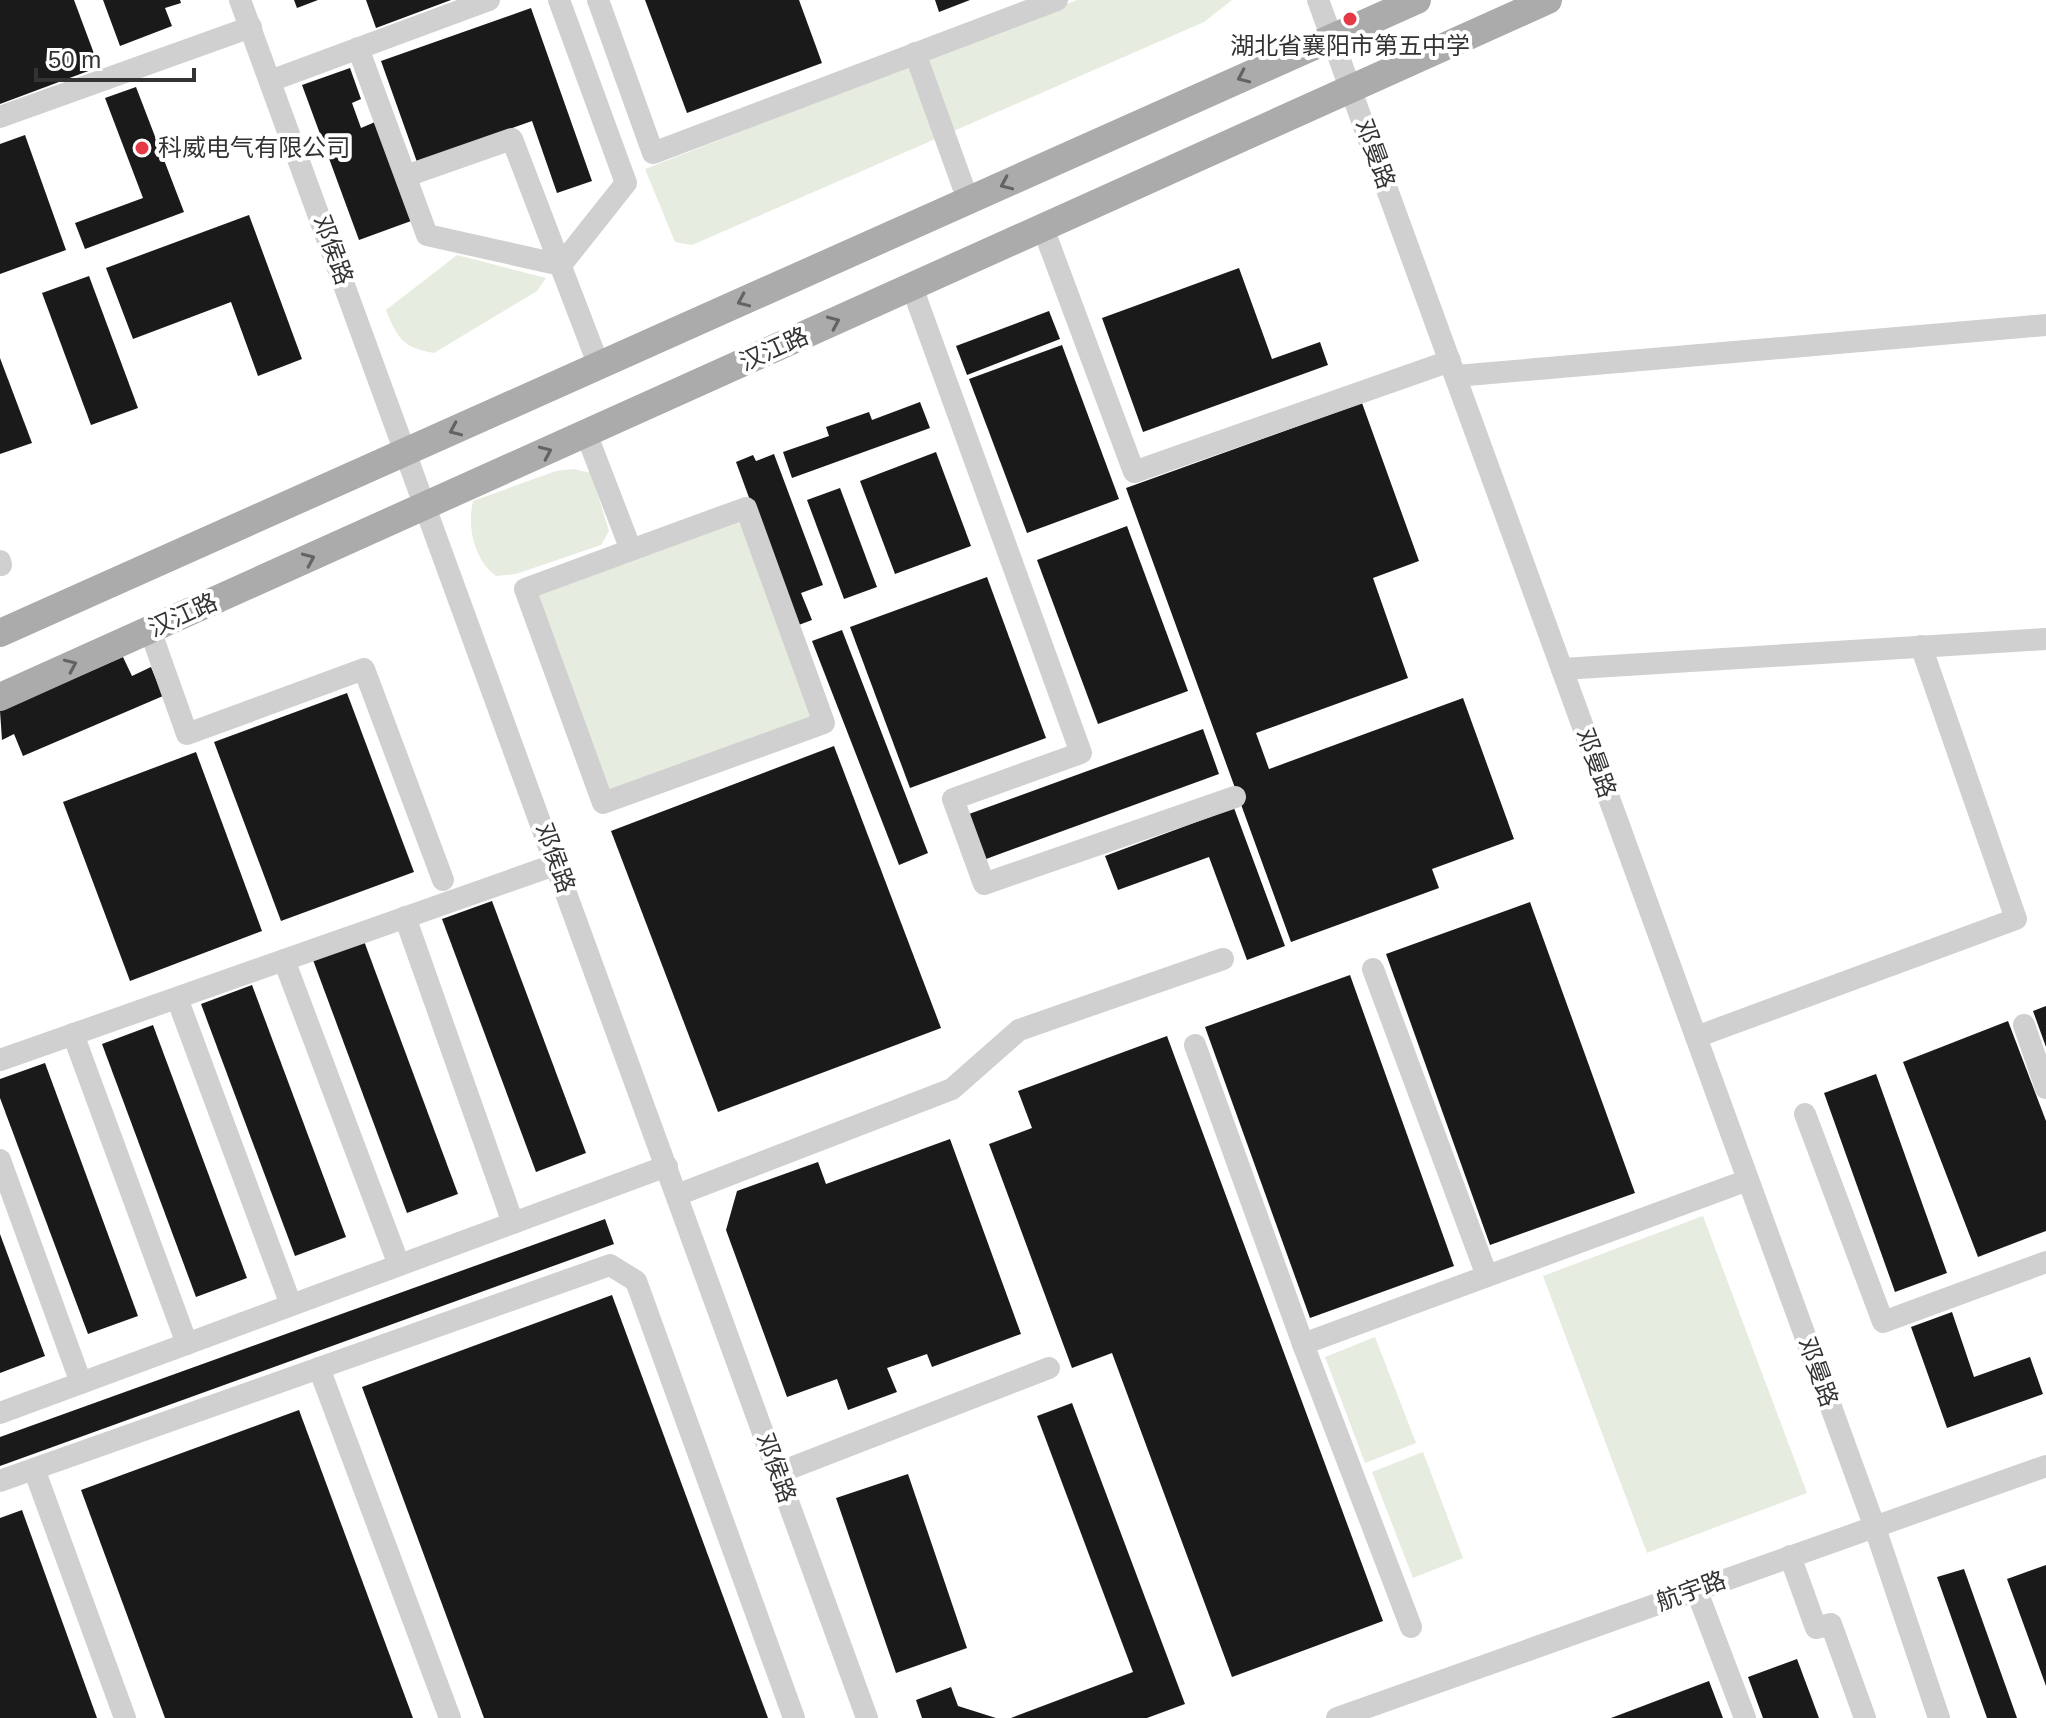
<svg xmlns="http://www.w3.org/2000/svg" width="2046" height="1718" viewBox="0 0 2046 1718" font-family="Helvetica,'Noto Sans SC',sans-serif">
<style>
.green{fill:#e6ecdf}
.building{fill:#1a1a1a}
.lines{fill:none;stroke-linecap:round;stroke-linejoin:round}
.minor{stroke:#d0d0d0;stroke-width:22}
.major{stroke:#ababab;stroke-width:28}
.oneway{stroke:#636363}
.poi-dot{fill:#e63946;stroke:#fff;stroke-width:3}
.labels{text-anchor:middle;stroke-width:8;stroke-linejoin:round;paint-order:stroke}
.poi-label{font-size:24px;fill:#333;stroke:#fff}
.street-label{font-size:24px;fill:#333;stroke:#fff}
</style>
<rect width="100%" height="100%" fill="#fff"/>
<g class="green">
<path d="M 1077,0 L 1232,0 L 1204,22 L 692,245 L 675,242 L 645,169 Z"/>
<path d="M 457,255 L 546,278 L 537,291 L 434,353 C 403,348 397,338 386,310 Z"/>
<path d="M 574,469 L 591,473 L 609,531 L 601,545 L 516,574 L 496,576 C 474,560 467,527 473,501 L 556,471 Z"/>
<path d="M 746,508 L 824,723 L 603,803 L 525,589 Z"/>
<path d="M 1703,1216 L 1807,1493 L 1647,1553 L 1543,1276 Z"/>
<path d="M 1375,1337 L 1416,1443 L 1365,1463 L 1325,1357 Z"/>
<path d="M 1423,1452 L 1463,1558 L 1413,1578 L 1372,1472 Z"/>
</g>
<g class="building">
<path d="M 0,0 L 74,0 L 99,67 L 0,104 Z"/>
<path d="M 103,0 L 180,0 L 181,3 L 165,8 L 172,26 L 120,46 Z"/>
<path d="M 294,0 L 318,0 L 297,8 Z"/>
<path d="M 366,0 L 451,0 L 376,28 Z"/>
<path d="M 645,0 L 799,0 L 822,63 L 687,113 Z"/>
<path d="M 935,0 L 970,0 L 939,12 Z"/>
<path d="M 531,8 L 592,181 L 557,193 L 532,121 L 417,162 L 381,61 Z"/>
<path d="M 350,68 L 361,99 L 352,103 L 361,128 L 375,122 L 411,221 L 359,240 L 302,85 Z"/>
<path d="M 136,87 L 184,212 L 85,249 L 75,223 L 143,198 L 105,98 Z"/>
<path d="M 25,135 L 66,250 L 0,274 L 0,144 Z"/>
<path d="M 249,215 L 302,359 L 258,376 L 231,302 L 133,339 L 106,268 Z"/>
<path d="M 1239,268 L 1272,359 L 1320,342 L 1328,365 L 1143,432 L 1102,318 Z"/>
<path d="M 89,276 L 138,408 L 91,425 L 42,293 Z"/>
<path d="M 1049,311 L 1060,339 L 967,375 L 956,346 Z"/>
<path d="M 1062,345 L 1119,499 L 1027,533 L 969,379 Z"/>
<path d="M 0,358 L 32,443 L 0,454 Z"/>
<path d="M 920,402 L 930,428 L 792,478 L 783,452 L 829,436 L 826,427 L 869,412 L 872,420 Z"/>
<path d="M 1362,403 L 1419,561 L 1373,578 L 1408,678 L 1256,733 L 1269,769 L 1463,698 L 1514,839 L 1432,869 L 1439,888 L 1291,942 L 1126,488 Z"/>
<path d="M 936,452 L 971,546 L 895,574 L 860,481 Z"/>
<path d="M 774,454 L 823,585 L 801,593 L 812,620 L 796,626 L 736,462 L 753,455 L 756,461 Z"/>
<path d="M 840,488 L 877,587 L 844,599 L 807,500 Z"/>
<path d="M 1127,526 L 1188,691 L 1098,724 L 1037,560 Z"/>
<path d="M 987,577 L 1046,738 L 910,788 L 850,627 Z"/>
<path d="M 842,630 L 928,853 L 899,865 L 812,641 Z"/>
<path d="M 123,657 L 132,676 L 151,667 L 163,696 L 23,756 L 14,734 L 2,740 L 0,711 Z"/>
<path d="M 347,693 L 414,872 L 281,921 L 214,742 Z"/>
<path d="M 1203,729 L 1219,774 L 986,859 L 969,814 Z"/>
<path d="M 834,746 L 941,1028 L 718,1112 L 611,831 Z"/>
<path d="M 196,752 L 262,931 L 130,981 L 63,802 Z"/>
<path d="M 1234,808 L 1285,946 L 1247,960 L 1209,857 L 1118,890 L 1105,856 Z"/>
<path d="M 492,901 L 586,1153 L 536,1172 L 442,919 Z"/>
<path d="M 1530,902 L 1635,1193 L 1490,1245 L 1386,954 Z"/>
<path d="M 364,941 L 458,1194 L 407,1213 L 313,960 Z"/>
<path d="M 1350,975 L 1454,1266 L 1310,1318 L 1205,1027 Z"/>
<path d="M 252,985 L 346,1237 L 295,1256 L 201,1004 Z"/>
<path d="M 2046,1006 L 2046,1047 L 2033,1011 Z"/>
<path d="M 2008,1021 L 2046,1121 L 2046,1231 L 1978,1257 L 1903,1062 Z"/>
<path d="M 153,1025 L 247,1278 L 196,1297 L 102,1044 Z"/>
<path d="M 1167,1036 L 1383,1621 L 1232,1677 L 1112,1353 L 1072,1368 L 989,1144 L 1032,1128 L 1018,1091 Z"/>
<path d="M 45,1063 L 138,1316 L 88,1334 L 0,1098 L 0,1079 Z"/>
<path d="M 1876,1074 L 1947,1273 L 1895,1292 L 1824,1093 Z"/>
<path d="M 950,1139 L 1021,1334 L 932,1367 L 927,1354 L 887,1368 L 897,1392 L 848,1410 L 837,1379 L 787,1397 L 726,1230 L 737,1191 L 818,1162 L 826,1184 Z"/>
<path d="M 605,1219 L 614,1244 L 0,1466 L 0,1437 Z"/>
<path d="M 0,1234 L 45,1356 L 0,1373 Z"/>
<path d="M 612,1295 L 768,1718 L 484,1718 L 362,1387 Z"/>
<path d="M 1952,1312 L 1974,1377 L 2030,1357 L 2043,1394 L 1947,1428 L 1911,1327 Z"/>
<path d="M 1072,1403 L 1185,1704 L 1147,1718 L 1011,1718 L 1133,1672 L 1037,1416 Z"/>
<path d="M 299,1410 L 413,1718 L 165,1718 L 81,1490 Z"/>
<path d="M 908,1474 L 967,1648 L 896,1673 L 836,1498 Z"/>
<path d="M 22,1510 L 97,1718 L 0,1718 L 0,1518 Z"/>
<path d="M 2046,1565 L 2046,1686 L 2007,1579 Z"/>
<path d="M 1964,1569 L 2017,1718 L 1987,1718 L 1937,1577 Z"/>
<path d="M 1797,1659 L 1819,1718 L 1763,1718 L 1748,1677 Z"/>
<path d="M 1709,1681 L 1723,1718 L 1611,1718 Z"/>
<path d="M 951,1687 L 958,1706 L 996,1718 L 922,1718 L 916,1700 Z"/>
</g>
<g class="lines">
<g class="minor">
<path d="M 240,0 L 867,1718"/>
<path d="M 598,0 L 653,153 L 1057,0"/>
<path d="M 1318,0 L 1874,1525 L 1939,1718"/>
<path d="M 358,48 L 427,235 L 561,265 L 626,183 L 559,0"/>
<path d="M 915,53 L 968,200"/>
<path d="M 270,81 L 489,0"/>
<path d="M 0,117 L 251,27"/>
<path d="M 406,176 L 512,139 L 599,366"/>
<path d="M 1043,228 L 1134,472 L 1450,361"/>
<path d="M 912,287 L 1081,753 L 953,799 L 984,884 L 1235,797"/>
<path d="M 1456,376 L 2046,325"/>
<path d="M 586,433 L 631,550 L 525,589 L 603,803 L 824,723 L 746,508 L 631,550"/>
<path d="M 0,561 L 1,565"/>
<path d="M 150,630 L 187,734 L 364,669 L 443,880"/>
<path d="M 1562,669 L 2046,639"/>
<path d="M 405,917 L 513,1223"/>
<path d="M 284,960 L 399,1265"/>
<path d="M 1373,969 L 1487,1276"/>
<path d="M 177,998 L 291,1305"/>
<path d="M 2024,1025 L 2046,1088"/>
<path d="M 73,1034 L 187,1344"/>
<path d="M 1696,1037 L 2016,919 L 1921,646"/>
<path d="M 1195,1045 L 1303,1344 L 1748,1180"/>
<path d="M 0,1060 L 557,864"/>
<path d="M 1805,1114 L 1883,1322 L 2046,1262"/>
<path d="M 0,1160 L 81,1383"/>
<path d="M 677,1195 L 952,1089 L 1019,1030 L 1223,959"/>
<path d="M 1303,1344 L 1411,1627"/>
<path d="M 319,1368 L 450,1718"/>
<path d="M 0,1413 L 667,1166"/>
<path d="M 34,1469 L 125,1718"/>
<path d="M 778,1473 L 1049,1368"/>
<path d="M 0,1481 L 610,1265 L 636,1281 L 794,1718"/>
<path d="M 1790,1556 L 1816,1628 L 1831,1624 L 1865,1718"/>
<path d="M 1696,1589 L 1745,1718"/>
<path d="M 1337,1718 L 2046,1466"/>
</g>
<g class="major">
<path d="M 0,633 L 1417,0"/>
<path d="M 0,697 L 1548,0"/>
</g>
</g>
<defs><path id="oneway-chevron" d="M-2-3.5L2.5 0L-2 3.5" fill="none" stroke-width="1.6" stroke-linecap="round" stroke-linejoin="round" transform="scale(2)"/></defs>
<g class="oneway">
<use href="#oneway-chevron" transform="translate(1243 77) rotate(156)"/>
<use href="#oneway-chevron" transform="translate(1006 184) rotate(156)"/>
<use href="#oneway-chevron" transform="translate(743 301) rotate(156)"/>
<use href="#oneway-chevron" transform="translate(834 322) rotate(-24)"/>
<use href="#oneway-chevron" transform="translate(455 430) rotate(156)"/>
<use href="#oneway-chevron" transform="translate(546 452) rotate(-24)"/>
<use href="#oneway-chevron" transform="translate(309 559) rotate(-24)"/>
<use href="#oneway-chevron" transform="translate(71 665) rotate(-24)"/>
</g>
<g class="poi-dot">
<circle cx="1350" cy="19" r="8"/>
<circle cx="142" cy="148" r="8"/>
</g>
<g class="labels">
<g class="poi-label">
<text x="1350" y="54">湖北省襄阳市第五中学</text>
<text x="158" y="156" text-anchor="start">科威电气有限公司</text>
</g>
<g class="street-label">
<text transform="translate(1375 154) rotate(70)" y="8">邓曼路</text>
<text transform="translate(333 250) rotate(70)" y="8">邓侯路</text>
<text transform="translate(774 349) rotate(-24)" y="8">汉江路</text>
<text transform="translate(183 615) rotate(-24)" y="8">汉江路</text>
<text transform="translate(1596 763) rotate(70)" y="8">邓曼路</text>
<text transform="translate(555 858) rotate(70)" y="8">邓侯路</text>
<text transform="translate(1818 1372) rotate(70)" y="8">邓曼路</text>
<text transform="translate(776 1468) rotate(70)" y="8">邓侯路</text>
<text transform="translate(1691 1591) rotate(-20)" y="8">航宇路</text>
</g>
</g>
<path d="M36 68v12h158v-12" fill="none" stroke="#333333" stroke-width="4"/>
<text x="48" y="68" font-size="24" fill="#333333" stroke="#ffffff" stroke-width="6" paint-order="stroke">50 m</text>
</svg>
